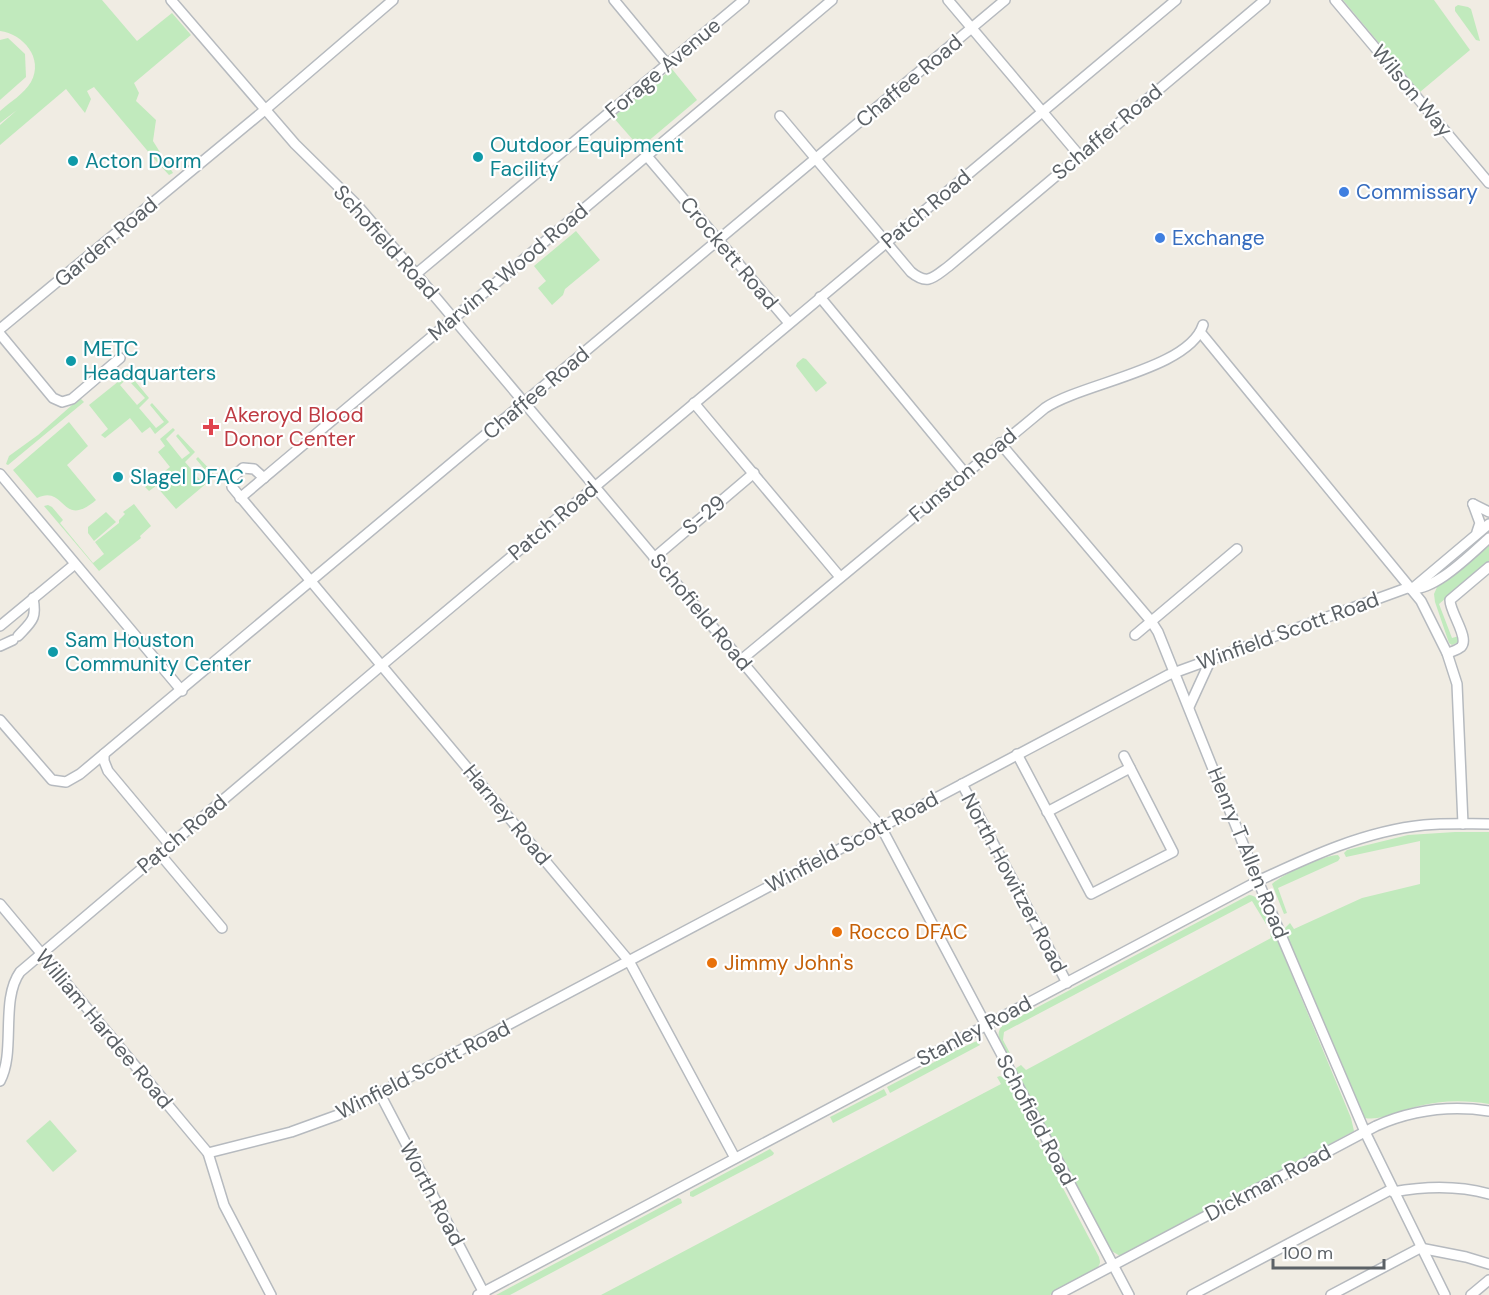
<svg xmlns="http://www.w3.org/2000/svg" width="1489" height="1295" viewBox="0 0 1489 1295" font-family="'DM Sans',sans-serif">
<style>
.green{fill:#c1eabd}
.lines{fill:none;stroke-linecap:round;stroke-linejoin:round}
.minor-casing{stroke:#b6babf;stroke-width:12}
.minor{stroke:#fff;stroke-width:9}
.culture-dot{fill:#0f9aa8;stroke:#fff;stroke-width:2}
.shop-dot{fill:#3f7fe0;stroke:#fff;stroke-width:2}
.health-dot{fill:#e0444e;stroke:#fff;stroke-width:2}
.food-dot{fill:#e8710a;stroke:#fff;stroke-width:2}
.labels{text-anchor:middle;stroke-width:4.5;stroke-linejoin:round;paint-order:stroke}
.street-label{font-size:21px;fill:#5b6166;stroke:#fff}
.culture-label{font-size:21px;fill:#0d838f;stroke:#fff;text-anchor:start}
.shop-label{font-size:21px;fill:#366cbe;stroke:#fff;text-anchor:start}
.health-label{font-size:21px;fill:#be3a42;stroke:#fff;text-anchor:start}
.food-label{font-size:21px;fill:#c56008;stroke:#fff;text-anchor:start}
</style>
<rect width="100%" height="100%" fill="#f0ece3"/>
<g class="green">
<path d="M 0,0 L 102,0 L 137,41 L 172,13 L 191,35 L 134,83 L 139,93 L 136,101 L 156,120 L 153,141 L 173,173 L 169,175 L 156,161 L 94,87 L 87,91 L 91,99 L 85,113 L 66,89 L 0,145 L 0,125 L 17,110 L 0,123 L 0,111 C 10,102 24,94 31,82 C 44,58 23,34 0,31 Z"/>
<path d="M 1343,0 L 1434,0 L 1470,50 L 1420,92 Z"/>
<path d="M 1458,5 L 1468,7 L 1471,9 L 1480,41 L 1476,40 L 1455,11 L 1455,7 Z"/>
<path d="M 8,38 L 25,54 L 26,77 L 0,100 L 0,40 Z"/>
<path d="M 672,69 L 697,100 L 640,148 L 613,117 Z"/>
<path d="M 576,231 L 600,260 L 565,289 L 563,295 L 552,305 L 538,288 L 546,281 L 534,266 Z"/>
<path d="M 803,358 L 806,359 L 827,383 L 816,392 L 796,366 L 797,363 Z"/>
<path d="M 129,373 L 130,376 L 120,385 L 137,405 L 145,398 L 131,383 L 135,381 L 149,398 L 139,408 L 156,428 L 164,422 L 150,405 L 152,403 L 169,422 L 155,434 L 150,427 L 142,433 L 130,418 L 105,438 L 101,435 L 108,429 L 89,405 Z"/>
<path d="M 80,398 L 84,402 L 8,465 L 6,464 L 9,456 L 38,435 Z"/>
<path d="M 69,422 L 88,446 L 67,465 L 96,500 C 61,530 66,484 37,498 L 13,470 Z"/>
<path d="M 173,428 L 175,430 L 166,439 L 182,459 L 190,453 L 176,436 L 178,434 L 195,452 L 185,462 L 202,482 L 210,476 L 196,459 L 198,457 L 214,474 L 214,477 L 176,509 L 156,486 L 149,491 L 145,487 L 170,467 L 158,452 L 165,446 L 160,439 Z"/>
<path d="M 134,504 L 151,526 L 140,536 L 141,538 L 99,571 L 44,506 L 48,505 L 52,507 L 63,520 L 60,523 L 93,563 L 104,554 L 95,542 L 119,523 L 119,520 L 125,514 L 123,512 Z"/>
<path d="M 106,512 L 116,522 L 94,541 L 88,533 L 88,527 Z"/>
<path d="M 1489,542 L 1489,561 L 1439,604 L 1452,638 L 1459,636 L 1459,642 L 1452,645 L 1449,643 L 1435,602 L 1434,594 L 1438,585 Z"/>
<path d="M 1455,832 L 1489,832 L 1489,1104 C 1467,1100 1441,1100 1419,1106 C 1403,1110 1382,1121 1365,1118 L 1284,929 L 1290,923 L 1294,929 L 1362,898 L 1420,884 L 1420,841 L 1346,857 L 1344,853 L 1347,850 L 1408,835 Z"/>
<path d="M 1338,855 L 1340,858 L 1338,861 L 1278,888 L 1287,913 L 1284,914 L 1272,884 C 1285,873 1322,856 1338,855 Z"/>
<path d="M 1249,895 C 1261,896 1264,909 1268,918 L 1269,922 L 1266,924 L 1252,901 L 1004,1032 L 1003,1040 L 1013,1059 L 1011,1061 L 1010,1059 C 1004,1048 993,1036 1002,1026 Z"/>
<path d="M 1274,932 L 1351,1118 L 1354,1131 L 1125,1254 L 1120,1256 L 1110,1250 L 1015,1069 L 1021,1065 L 1026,1070 L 1271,938 L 1270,933 Z"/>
<path d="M 977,1041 L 980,1045 L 890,1093 L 887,1087 L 961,1048 Z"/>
<path d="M 1000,1076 L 1006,1079 L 1099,1257 C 1100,1262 1101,1262 1098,1267 C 1093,1276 1061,1289 1050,1295 L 601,1295 L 1001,1084 L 997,1077 Z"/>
<path d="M 884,1089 L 887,1095 L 833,1123 L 830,1117 Z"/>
<path d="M 50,1120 L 77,1151 L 53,1172 L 26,1141 Z"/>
<path d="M 770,1149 L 774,1153 L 773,1155 L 693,1197 L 690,1196 L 690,1192 Z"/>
<path d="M 678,1198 L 681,1199 L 682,1203 L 510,1295 L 496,1295 Z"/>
</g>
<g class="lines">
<g class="minor-casing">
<g id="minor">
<path d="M 171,0 L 295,144 L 357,205 L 416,274 L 881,827 L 1129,1295"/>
<path d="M 614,0 L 667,64"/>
<path d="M 948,0 L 1079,155"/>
<path d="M 1335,0 L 1489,183"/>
<path d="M 780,116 L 911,272 C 928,286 934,277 949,266 L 1265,0"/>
<path d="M 646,155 L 789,323"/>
<path d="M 416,274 L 744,0"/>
<path d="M 820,297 L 965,473"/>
<path d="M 0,329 L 266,109 L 393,0"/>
<path d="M 1201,333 L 1421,601 L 1447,653 L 1457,684 L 1463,824"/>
<path d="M 0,334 L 53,398 L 62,402 L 72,399 L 120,358"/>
<path d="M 694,403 L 840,577"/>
<path d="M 1000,443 L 1151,621 L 1158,632 L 1258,881 L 1365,1132 L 1445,1295"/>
<path d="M 0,474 L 182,691"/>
<path d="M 264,478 L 254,469 L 243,468 L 233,477 L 232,487 L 629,961 L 735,1158"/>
<path d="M 240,498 L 832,0"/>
<path d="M 1473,504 L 1480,523 L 1477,532"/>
<path d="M 1473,504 L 1489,512"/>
<path d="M 654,558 L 754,473"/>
<path d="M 1413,588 L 1489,524"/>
<path d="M 0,626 L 75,564"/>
<path d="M 1135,635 L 1237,549"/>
<path d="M 18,636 C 32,621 37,619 33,598"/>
<path d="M 0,646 L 13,640"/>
<path d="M 1447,653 C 1451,652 1457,650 1461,647 C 1470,638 1450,613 1450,600 L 1489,567"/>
<path d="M 741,660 L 1045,408 C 1082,383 1189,369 1203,325"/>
<path d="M 1189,707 L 1211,659"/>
<path d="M 0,720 L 52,780 L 66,782 L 80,774 L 1005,0"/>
<path d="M 104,754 L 104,761 L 108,771 L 169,844"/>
<path d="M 1017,754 L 1091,894 L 1173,852 L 1124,756"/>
<path d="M 962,784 L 1067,983"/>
<path d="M 1047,812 L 1130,768"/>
<path d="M 159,853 L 222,928"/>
<path d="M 0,904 L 208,1153 L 224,1205 L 271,1295"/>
<path d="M 0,1081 C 16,1052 0,1000 20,972 L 382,665 L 1176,0"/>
<path d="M 380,1094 L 485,1295"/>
<path d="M 208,1153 L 291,1132 L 338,1115 L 1168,675 L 1407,588 C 1431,595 1471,554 1489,538"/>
<path d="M 1393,1192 C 1426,1186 1457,1185 1489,1194"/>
<path d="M 478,1295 L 1258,881 C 1311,856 1365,831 1424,825 C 1446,823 1467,824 1489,824"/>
<path d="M 1057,1295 L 1376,1126 C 1412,1110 1449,1105 1489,1111"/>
<path d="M 1192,1295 L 1392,1189"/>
<path d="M 1331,1295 L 1420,1248 L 1466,1257 L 1489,1264"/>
<path d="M 1471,1295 L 1489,1280"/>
</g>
</g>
<use href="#minor" class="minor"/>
</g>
<g class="culture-dot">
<circle cx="478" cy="157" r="6"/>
<circle cx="73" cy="161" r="6"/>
<circle cx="71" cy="361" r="6"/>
<circle cx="118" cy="477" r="6"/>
<circle cx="53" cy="652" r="6"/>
</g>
<g class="shop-dot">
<circle cx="1344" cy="192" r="6"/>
<circle cx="1160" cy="238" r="6"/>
</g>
<path class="health-dot" d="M208 418h6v6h6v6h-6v6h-6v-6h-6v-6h6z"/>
<g class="food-dot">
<circle cx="837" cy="932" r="6"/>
<circle cx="712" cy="963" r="6"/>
</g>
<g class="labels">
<g class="street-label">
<text transform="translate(663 68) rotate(-40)" y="7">Forage Avenue</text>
<text transform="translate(909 81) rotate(-40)" y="7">Chaffee Road</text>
<text transform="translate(1412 91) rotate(50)" y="7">Wilson Way</text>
<text transform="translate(1107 132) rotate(-40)" y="7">Schaffer Road</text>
<text transform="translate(926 209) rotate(-40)" y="7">Patch Road</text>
<text transform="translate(106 242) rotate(-40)" y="7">Garden Road</text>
<text transform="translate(386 242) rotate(48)" y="7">Schofield Road</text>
<text transform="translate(729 253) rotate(50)" y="7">Crockett Road</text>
<text transform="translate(508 272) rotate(-40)" y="7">Marvin R Wood Road</text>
<text transform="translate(536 393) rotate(-40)" y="7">Chaffee Road</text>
<text transform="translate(963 475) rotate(-40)" y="7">Funston Road</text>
<text transform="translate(704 515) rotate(-40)" y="7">S-29</text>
<text transform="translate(553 521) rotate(-40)" y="7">Patch Road</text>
<text transform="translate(701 612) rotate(50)" y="7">Schofield Road</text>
<text transform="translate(1288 631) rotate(-20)" y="7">Winfield Scott Road</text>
<text transform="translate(507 815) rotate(50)" y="7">Harney Road</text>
<text transform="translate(182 834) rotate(-40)" y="7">Patch Road</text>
<text transform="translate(852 842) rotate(-28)" y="7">Winfield Scott Road</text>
<text transform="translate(1248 853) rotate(68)" y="7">Henry T Allen Road</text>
<text transform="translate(1014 883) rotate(62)" y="7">North Howitzer Road</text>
<text transform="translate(104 1029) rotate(50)" y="7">William Hardee Road</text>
<text transform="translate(974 1031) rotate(-28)" y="7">Stanley Road</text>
<text transform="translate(423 1070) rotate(-27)" y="7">Winfield Scott Road</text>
<text transform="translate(1036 1120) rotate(62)" y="7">Schofield Road</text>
<text transform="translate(1268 1183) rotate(-28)" y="7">Dickman Road</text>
<text transform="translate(432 1194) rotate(62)" y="7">Worth Road</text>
</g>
<g class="culture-label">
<text x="490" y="152">Outdoor Equipment<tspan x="490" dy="24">Facility</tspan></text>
<text x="85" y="168">Acton Dorm</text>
<text x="83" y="356">METC<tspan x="83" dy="24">Headquarters</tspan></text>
<text x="130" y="484">Slagel DFAC</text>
<text x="65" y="647">Sam Houston<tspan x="65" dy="24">Community Center</tspan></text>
</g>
<g class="shop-label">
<text x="1356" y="199">Commissary</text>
<text x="1172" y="245">Exchange</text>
</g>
<g class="health-label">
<text x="224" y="422">Akeroyd Blood<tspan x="224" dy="24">Donor Center</tspan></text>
</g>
<g class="food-label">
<text x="849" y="939">Rocco DFAC</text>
<text x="724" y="970">Jimmy John's</text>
</g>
</g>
<path d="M1273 1259v9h111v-9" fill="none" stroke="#5b6166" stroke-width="3"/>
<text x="1282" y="1259" font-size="18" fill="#5b6166" stroke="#ffffff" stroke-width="4.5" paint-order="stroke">100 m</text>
</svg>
